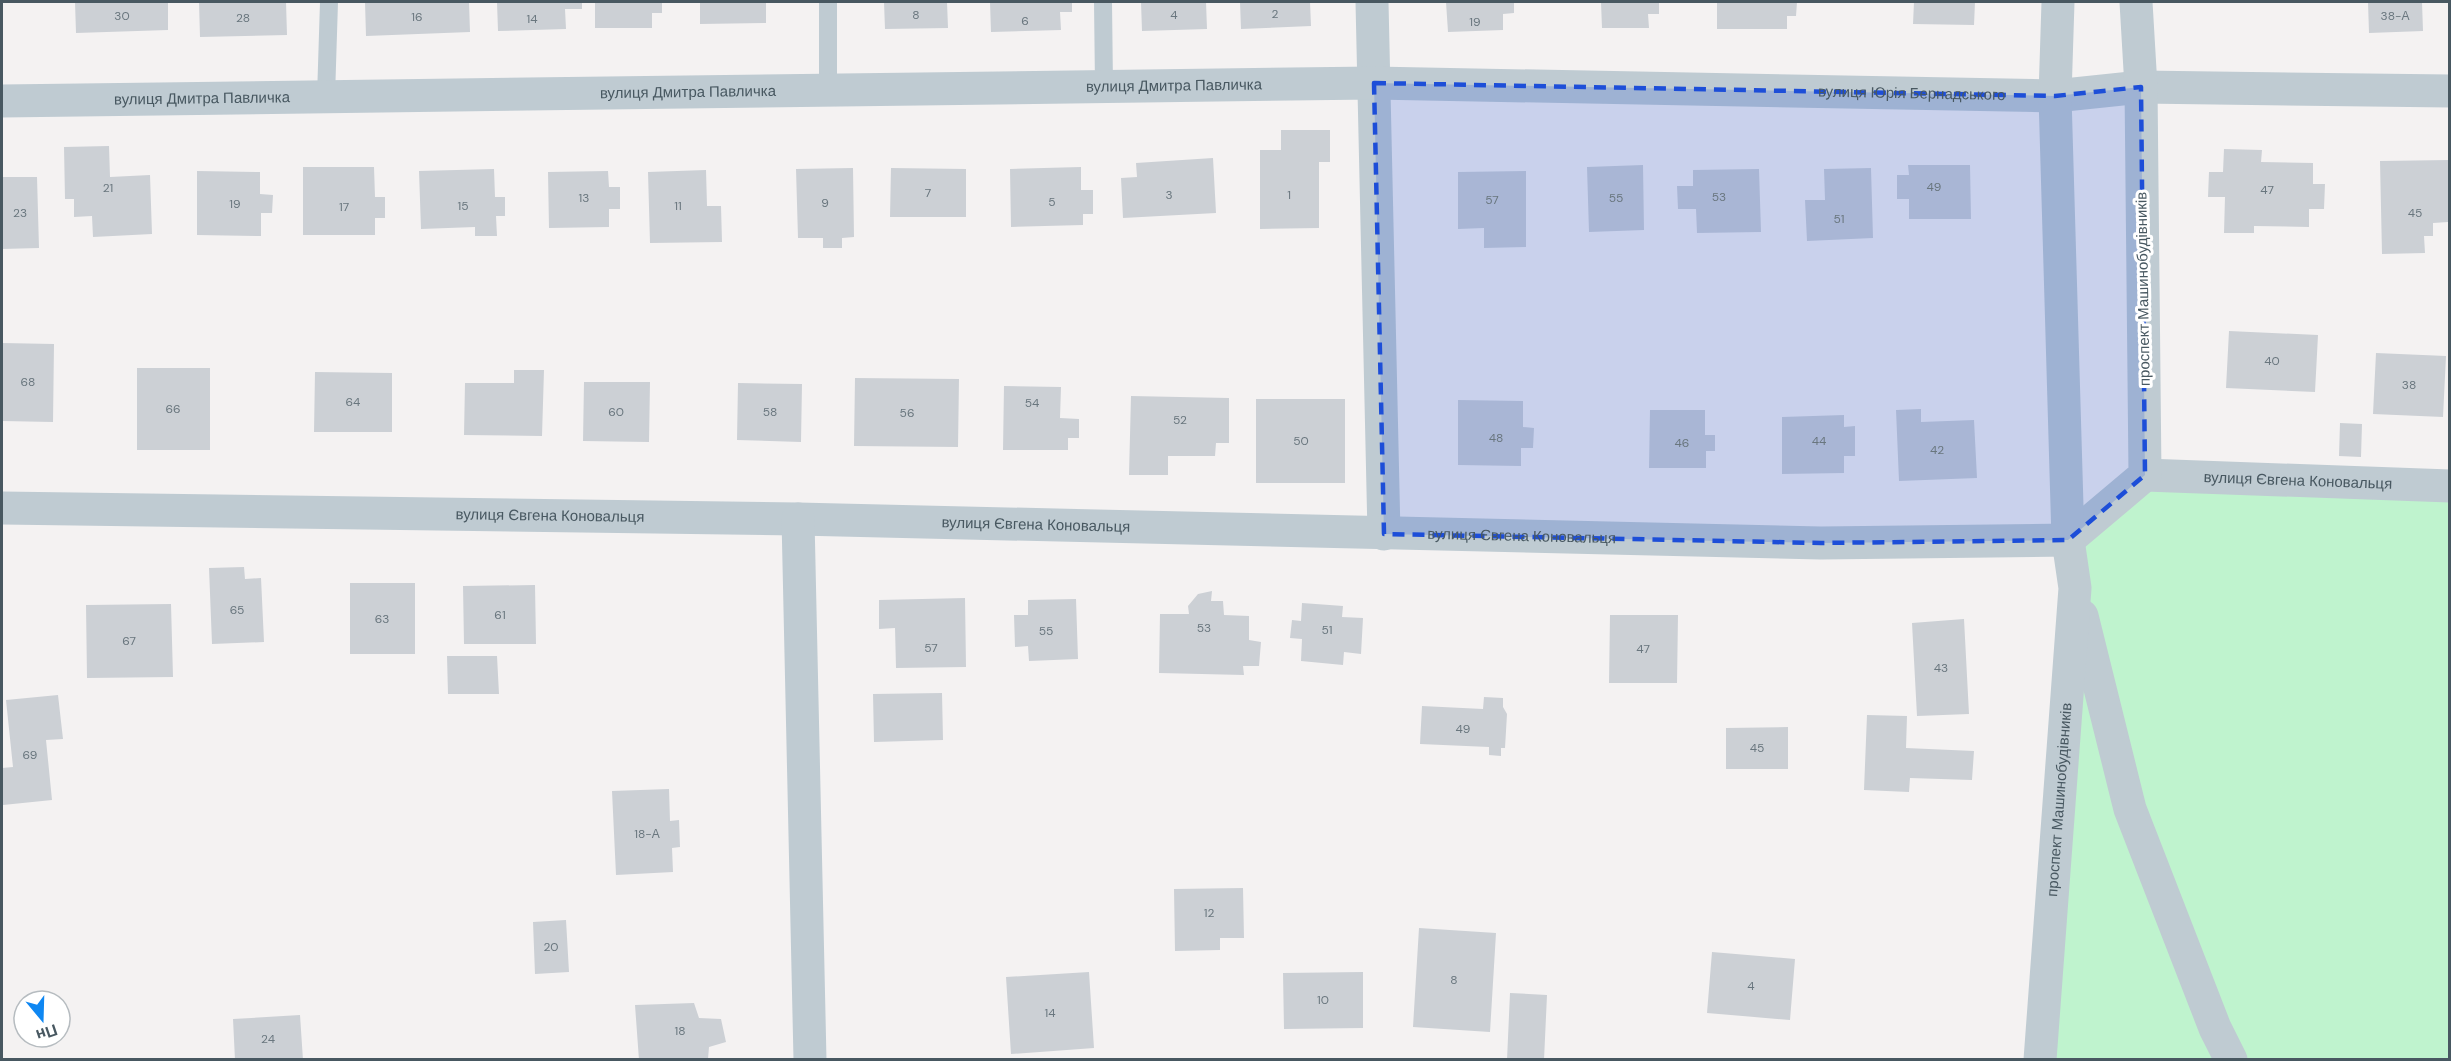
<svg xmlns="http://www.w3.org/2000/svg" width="2451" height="1061" viewBox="0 0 2451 1061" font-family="'DM Sans',sans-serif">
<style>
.green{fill:#bff3ce}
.building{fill:#ccd0d5}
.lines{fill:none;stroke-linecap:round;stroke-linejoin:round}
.service{stroke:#bfcbd2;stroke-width:18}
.minor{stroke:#bfcbd2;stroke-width:33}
.tertiary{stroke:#bfcbd2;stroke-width:33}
.marked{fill:#1d4ed8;fill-opacity:0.2;stroke:#1d4ed8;stroke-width:4.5;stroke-dasharray:12 8;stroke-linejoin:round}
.labels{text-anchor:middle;stroke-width:6;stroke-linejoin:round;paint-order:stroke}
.number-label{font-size:12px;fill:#69767e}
.street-label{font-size:15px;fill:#485861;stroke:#fff}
</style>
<rect width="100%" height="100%" fill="#f4f2f2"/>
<path class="green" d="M2140 491 2449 495V1059L2038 1060 2076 540Z"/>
<path class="building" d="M75 2H168V30L76 33Z
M199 2H286L287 35 200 37Z
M365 2H469L470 32 366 36Z
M497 2H582V9H565L566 29 498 31Z
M595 2H662V13H652V28H595Z
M700 2H766V23L700 24Z
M884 2H947L948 28 885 29Z
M990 2H1072V12H1060L1061 30 991 32Z
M1141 2H1206L1207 29 1142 31Z
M1240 2H1310L1311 26 1241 29Z
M1446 2H1514V13L1503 14V30L1448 32Z
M1601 2H1659V14H1648L1649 28H1602Z
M1717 2H1797L1796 16H1787V29H1717Z
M1914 2H1975L1974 25 1913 24Z
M2368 2H2422L2423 31 2369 33Z
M1281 130H1330V162H1319V228L1260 229V150H1281Z
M109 146 110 177 150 175 152 234 93 237 92 216 74 217V199H65L64 147Z
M2224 149 2262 150 2261 162 2313 163V184H2325L2324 209H2309V227L2254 226V233H2224L2225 197H2208L2209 172H2223Z
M1213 158 1216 213 1123 218 1121 178 1137 177 1136 163Z
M2450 160 2448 222 2433 223V236H2424L2425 253 2382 254 2380 161Z
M1643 165 1644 230 1589 232 1587 167Z
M1908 165H1970L1971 219H1909V199H1897V175H1909Z
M303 167H374L375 197H385V218H375V235H303Z
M1081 167V190H1093V214H1083V225L1011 227 1010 169Z
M853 168 854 237 842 238V248H823V238H798L796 169Z
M891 168 966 169V217H890Z
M1871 168 1873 238 1807 241 1805 200H1825L1824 169Z
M494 169 495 197H505V216H496L497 236H475V227L421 229 419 171Z
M1759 169 1761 232 1697 233 1696 209H1678L1677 186H1693V170Z
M706 170 707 206H721L722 242 650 243 648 172Z
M197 171 260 172V194L273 195 272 213H261V236L197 235Z
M608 171 609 187H620V209H609V227L549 228 548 172Z
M1526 171V247L1484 248V228L1458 229V172Z
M2 177H37L39 248 2 249Z
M2229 331 2318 335 2315 392 2226 388Z
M2 343 54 344 53 422 2 421Z
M2376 353 2446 356 2443 417 2373 414Z
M137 368H210V450H137Z
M514 370H544L542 436 464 435 465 383H514Z
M315 372 392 373V432H314Z
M855 378 959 379 958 447 854 446Z
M584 382H650L649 442 583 441Z
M738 383 802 384 801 442 737 440Z
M1004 386 1061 387 1060 418 1079 419V438H1068V450H1003Z
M1131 396 1229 398V443H1216L1215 456H1168V475H1129Z
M1256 399H1345V483H1256Z
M1458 400 1523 401V427L1534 428 1533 448H1521V466L1458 465Z
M1921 409V422L1974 420 1977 478 1899 481 1896 410Z
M1650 410H1705V435H1715V451H1706V468H1649Z
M1844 415V427L1855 426V456H1844V473L1782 474V417Z
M2340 423 2362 424 2361 457 2339 456Z
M244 567 245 579 261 578 264 642 212 644 209 568Z
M350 583H415V654H350Z
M535 585 536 644H464L463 586Z
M1212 591 1211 601H1223L1224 615 1249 616V640L1261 642 1259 666H1243L1244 675 1159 673 1160 614H1189L1188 606 1198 594Z
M965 598 966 667 896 668 895 628 879 629V600Z
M1076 599 1078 659 1029 661 1028 646 1015 647 1014 615H1028V600Z
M1302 603 1343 606 1342 617 1363 618 1361 654 1344 652 1343 665 1301 661 1302 639 1290 638 1292 620 1301 621Z
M171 604 173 677 87 678 86 605Z
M1610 615H1678L1677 683H1609Z
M1964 619 1969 714 1917 716 1912 623Z
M447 656H497L499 694H448Z
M942 693 943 740 874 742 873 694Z
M58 695 63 739 46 740 52 800 3 805 2 768 13 767 6 700Z
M1484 697 1503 698V707L1507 714 1505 748H1501V756L1489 755V747L1420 744 1422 706 1483 709Z
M1867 715 1907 716 1906 748 1974 751 1972 780 1910 778 1909 792 1864 790Z
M1788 727V769H1726V728Z
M669 789 670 821 679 820 680 847 672 848 673 872 616 875 612 791Z
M1243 888 1244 938H1220V950L1175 951 1174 889Z
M566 920 569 972 535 974 533 922Z
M1419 928 1496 933 1490 1032 1413 1027Z
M1712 952 1795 959 1790 1020 1707 1013Z
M1089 972 1094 1048 1011 1054 1006 977Z
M1363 972V1028L1284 1029 1283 973Z
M1510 993 1547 995 1544 1060H1507Z
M694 1003 699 1018 721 1019 726 1042 709 1047 708 1059 639 1060 635 1005Z
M300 1015 303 1060H235L233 1019Z"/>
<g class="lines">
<path class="service" d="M828 2V90
M1103 2 1104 86
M326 97 329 2"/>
<g class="minor">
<path d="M1372 2 1384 534"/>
<path id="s1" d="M2 101 1374 83 2055 96 2141 87 2450 91"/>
<path id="s2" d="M2145 475 2450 486"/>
<path id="s3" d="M2 508 798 519 1821 543 2068 540"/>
<path d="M798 519 810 1060"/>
</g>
<g class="tertiary">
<path d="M2068 540 2145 475 2141 87 2136 2"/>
<path d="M2082 616 2130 809 2215 1028 2231 1060"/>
<path id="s4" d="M2040 1060 2075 588 2068 540 2055 96 2058 2"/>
</g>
</g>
<path class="marked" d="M1374 83 2055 96 2141 87 2145 475 2068 540 1821 543 1384 534Z"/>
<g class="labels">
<g class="number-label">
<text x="1275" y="18">2</text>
<text x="916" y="19">8</text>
<text x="1174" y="19">4</text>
<text x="122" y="20">30</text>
<text x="2395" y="20">38-А</text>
<text x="417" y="21">16</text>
<text x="243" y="22">28</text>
<text x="532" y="23">14</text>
<text x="1025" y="25">6</text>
<text x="1475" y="26">19</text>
<text x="1934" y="191">49</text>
<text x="108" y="192">21</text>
<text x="2267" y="194">47</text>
<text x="928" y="197">7</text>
<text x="1169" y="199">3</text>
<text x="1289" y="199">1</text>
<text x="1719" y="201">53</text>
<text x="584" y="202">13</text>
<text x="1616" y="202">55</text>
<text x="1492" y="204">57</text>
<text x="1052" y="206">5</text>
<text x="825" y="207">9</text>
<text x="235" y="208">19</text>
<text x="463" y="210">15</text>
<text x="678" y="210">11</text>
<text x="344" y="211">17</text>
<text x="20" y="217">23</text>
<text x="2415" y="217">45</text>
<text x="1839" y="223">51</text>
<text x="2272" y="365">40</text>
<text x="28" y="386">68</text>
<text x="2409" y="389">38</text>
<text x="353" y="406">64</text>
<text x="1032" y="407">54</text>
<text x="173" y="413">66</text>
<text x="616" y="416">60</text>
<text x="770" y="416">58</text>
<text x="907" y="417">56</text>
<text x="1180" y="424">52</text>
<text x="1496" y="442">48</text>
<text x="1301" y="445">50</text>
<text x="1819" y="445">44</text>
<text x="1682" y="447">46</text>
<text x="1937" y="454">42</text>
<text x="237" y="614">65</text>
<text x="500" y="619">61</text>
<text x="382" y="623">63</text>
<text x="1204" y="632">53</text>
<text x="1327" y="634">51</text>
<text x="1046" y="635">55</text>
<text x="129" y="645">67</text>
<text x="931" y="652">57</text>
<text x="1643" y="653">47</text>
<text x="1941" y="672">43</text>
<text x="1463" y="733">49</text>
<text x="1757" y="752">45</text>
<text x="30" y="759">69</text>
<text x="647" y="838">18-А</text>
<text x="1209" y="917">12</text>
<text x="551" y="951">20</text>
<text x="1454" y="984">8</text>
<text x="1751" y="990">4</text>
<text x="1323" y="1004">10</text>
<text x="1050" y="1017">14</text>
<text x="680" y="1035">18</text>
<text x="268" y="1043">24</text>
</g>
<g class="street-label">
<text dy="5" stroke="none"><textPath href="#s1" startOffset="1172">вулиця Дмитра Павличка</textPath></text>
<text dy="5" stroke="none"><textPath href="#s1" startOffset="686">вулиця Дмитра Павличка</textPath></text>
<text dy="5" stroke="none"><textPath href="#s1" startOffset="1910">вулиця Юрія Бернадського</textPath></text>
<text dy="5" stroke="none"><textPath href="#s1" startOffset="200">вулиця Дмитра Павличка</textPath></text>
<text transform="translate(2143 289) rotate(-91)" y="5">проспект Машинобудівників</text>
<text dy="5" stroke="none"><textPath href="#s2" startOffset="153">вулиця Євгена Коновальця</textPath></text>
<text dy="5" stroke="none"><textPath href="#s3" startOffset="548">вулиця Євгена Коновальця</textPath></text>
<text dy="5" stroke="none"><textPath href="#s3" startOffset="1034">вулиця Євгена Коновальця</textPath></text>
<text dy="5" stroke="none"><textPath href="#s3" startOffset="1520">вулиця Євгена Коновальця</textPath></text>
<text dy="5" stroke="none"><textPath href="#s4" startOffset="261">проспект Машинобудівників</textPath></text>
</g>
</g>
<rect width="2451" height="1061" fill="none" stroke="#485861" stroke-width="6"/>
<g transform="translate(42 1019) rotate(161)"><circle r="28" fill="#ffffff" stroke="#b6bcc0" stroke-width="1.5"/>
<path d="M0-4.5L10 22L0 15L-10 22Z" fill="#0f87f2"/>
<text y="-9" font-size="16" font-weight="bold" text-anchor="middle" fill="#485861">Пн</text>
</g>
</svg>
